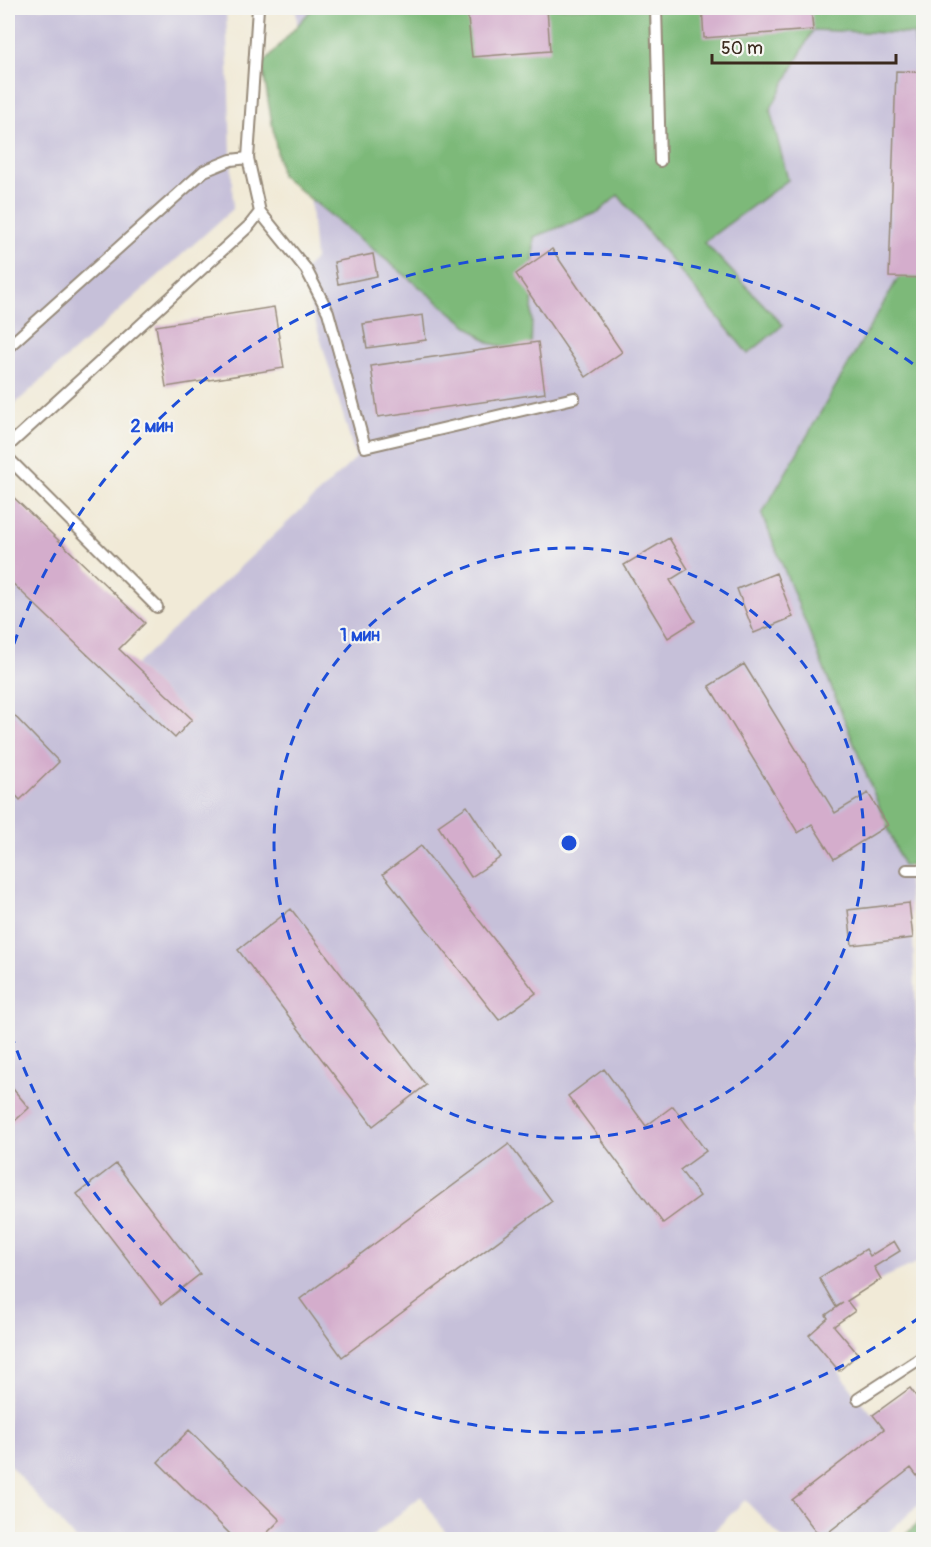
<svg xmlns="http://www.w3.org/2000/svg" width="931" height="1547" viewBox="0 0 931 1547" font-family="Pangolin,sans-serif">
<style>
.industrial{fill:#c6c0d9}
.forest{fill:#7db979;stroke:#5c724c;stroke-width:1.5}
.building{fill:#d4adcc}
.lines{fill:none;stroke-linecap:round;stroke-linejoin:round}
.lane-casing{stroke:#968a7a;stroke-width:14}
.lane{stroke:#fff;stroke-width:10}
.ring{fill:none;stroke:#1d4ed8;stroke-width:3;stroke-dasharray:10 8}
.centre{fill:#1d4ed8;stroke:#f6f6f2;stroke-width:3}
.ring-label{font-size:18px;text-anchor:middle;font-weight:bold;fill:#1d4ed8;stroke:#f6f6f2;stroke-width:4.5;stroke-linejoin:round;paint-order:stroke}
</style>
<rect width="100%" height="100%" fill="#f6f6f2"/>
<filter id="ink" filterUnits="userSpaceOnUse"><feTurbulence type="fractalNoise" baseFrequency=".0167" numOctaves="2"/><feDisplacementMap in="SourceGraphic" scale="12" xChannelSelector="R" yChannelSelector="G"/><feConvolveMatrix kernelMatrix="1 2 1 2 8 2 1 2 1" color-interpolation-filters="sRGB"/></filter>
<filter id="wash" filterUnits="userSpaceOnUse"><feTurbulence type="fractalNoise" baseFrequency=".008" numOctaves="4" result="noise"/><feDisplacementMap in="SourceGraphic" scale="24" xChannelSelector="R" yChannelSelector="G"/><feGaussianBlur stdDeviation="1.35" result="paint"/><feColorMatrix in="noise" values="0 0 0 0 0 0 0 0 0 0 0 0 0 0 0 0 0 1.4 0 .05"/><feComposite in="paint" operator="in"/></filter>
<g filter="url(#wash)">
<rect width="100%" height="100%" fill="#f1ead7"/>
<path class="industrial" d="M8 8H226L233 209 8 410Z
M296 8H923L924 836 907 870 913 938 923 1190V1260L881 1279 847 1300 855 1311 834 1326 858 1354 839 1371 858 1399 873 1414 910 1388 923 1407V1501L880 1540 783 1539 745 1500 706 1539H450L421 1496 369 1539H75L8 1463V579L175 738 192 719 136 665 356 458 305 287 297 278 315 259Z"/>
<path class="forest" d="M313 8H923V107L914 34 813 30 770 110 788 180 704 242 783 325 748 354 618 195 599 212 534 237 531 353 489 343 281 175 262 65Z
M923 235V863L903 866 762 514Z
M923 1518V1539H901Z"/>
<g id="blocks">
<path class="building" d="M486 8H547L550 51 472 57 467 9Z
M702 8H811L813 30 704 38Z
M896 71 924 72V278L889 277Z
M552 249 622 352 586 377 516 274Z
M373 254 377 276 338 284 334 262Z
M274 307 284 368 166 387 156 326Z
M423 315 426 340 367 348 363 324Z
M538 342 545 393 378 417 371 366Z
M8 492 145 623 119 649 192 719 175 738 8 579Z
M669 538 688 569 670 580 695 621 668 638 624 565Z
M776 573 793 617 754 633 737 589Z
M744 664 835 813 868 793 888 825 834 859 812 824 798 833 709 686Z
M8 709 59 762 20 800 8 787Z
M467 806 501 857 471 877 438 826Z
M421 846 536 993 499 1020 383 874Z
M909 903 913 938 852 945 848 910Z
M291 909 426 1085 373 1126 238 950Z
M604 1069 646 1126 673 1106 706 1151 680 1170 700 1196 663 1223 568 1096Z
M8 1083 29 1108 8 1127Z
M509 1144 552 1201 342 1357 300 1299Z
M116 1164 200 1274 162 1304 77 1194Z
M894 1241 900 1251 874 1267 881 1279 847 1301 855 1311 834 1326 858 1354 839 1371 809 1335 828 1318 826 1315 843 1303 836 1307 819 1278 866 1249 870 1256Z
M910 1388 924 1407V1485L911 1468 821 1538 792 1500 884 1429 873 1415Z
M189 1430 280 1520 260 1540H236L158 1462Z"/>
</g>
</g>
<g filter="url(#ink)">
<use href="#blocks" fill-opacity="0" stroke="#968a7a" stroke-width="1.5"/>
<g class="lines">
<defs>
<path id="lane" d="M656 8 660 161
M260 212 306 269 328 312 365 447 574 398
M8 347 204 171 231 160 248 158 258 8
M8 446 249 226 260 212 248 158
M8 458 157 607
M907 870H924
M858 1399 924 1356"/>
</defs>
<use href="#lane" class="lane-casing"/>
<use href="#lane" class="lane"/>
</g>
</g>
<g class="ring">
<circle cx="569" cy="843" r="295"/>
<path d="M920 1317A590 590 0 0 1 8 1025M8 661A590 590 0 0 1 920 369"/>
</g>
<circle cx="569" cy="843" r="9" class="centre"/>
<g class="ring-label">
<text x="152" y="432">2 мин</text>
<text x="360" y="641">1 мин</text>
</g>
<rect width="931" height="1547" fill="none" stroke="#f6f6f2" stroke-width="30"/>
<path d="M712 54v9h184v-9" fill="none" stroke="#3b2a1e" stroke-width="3"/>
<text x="721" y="54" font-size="18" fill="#3b2a1e" stroke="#f6f6f2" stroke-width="4.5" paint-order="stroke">50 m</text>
</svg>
